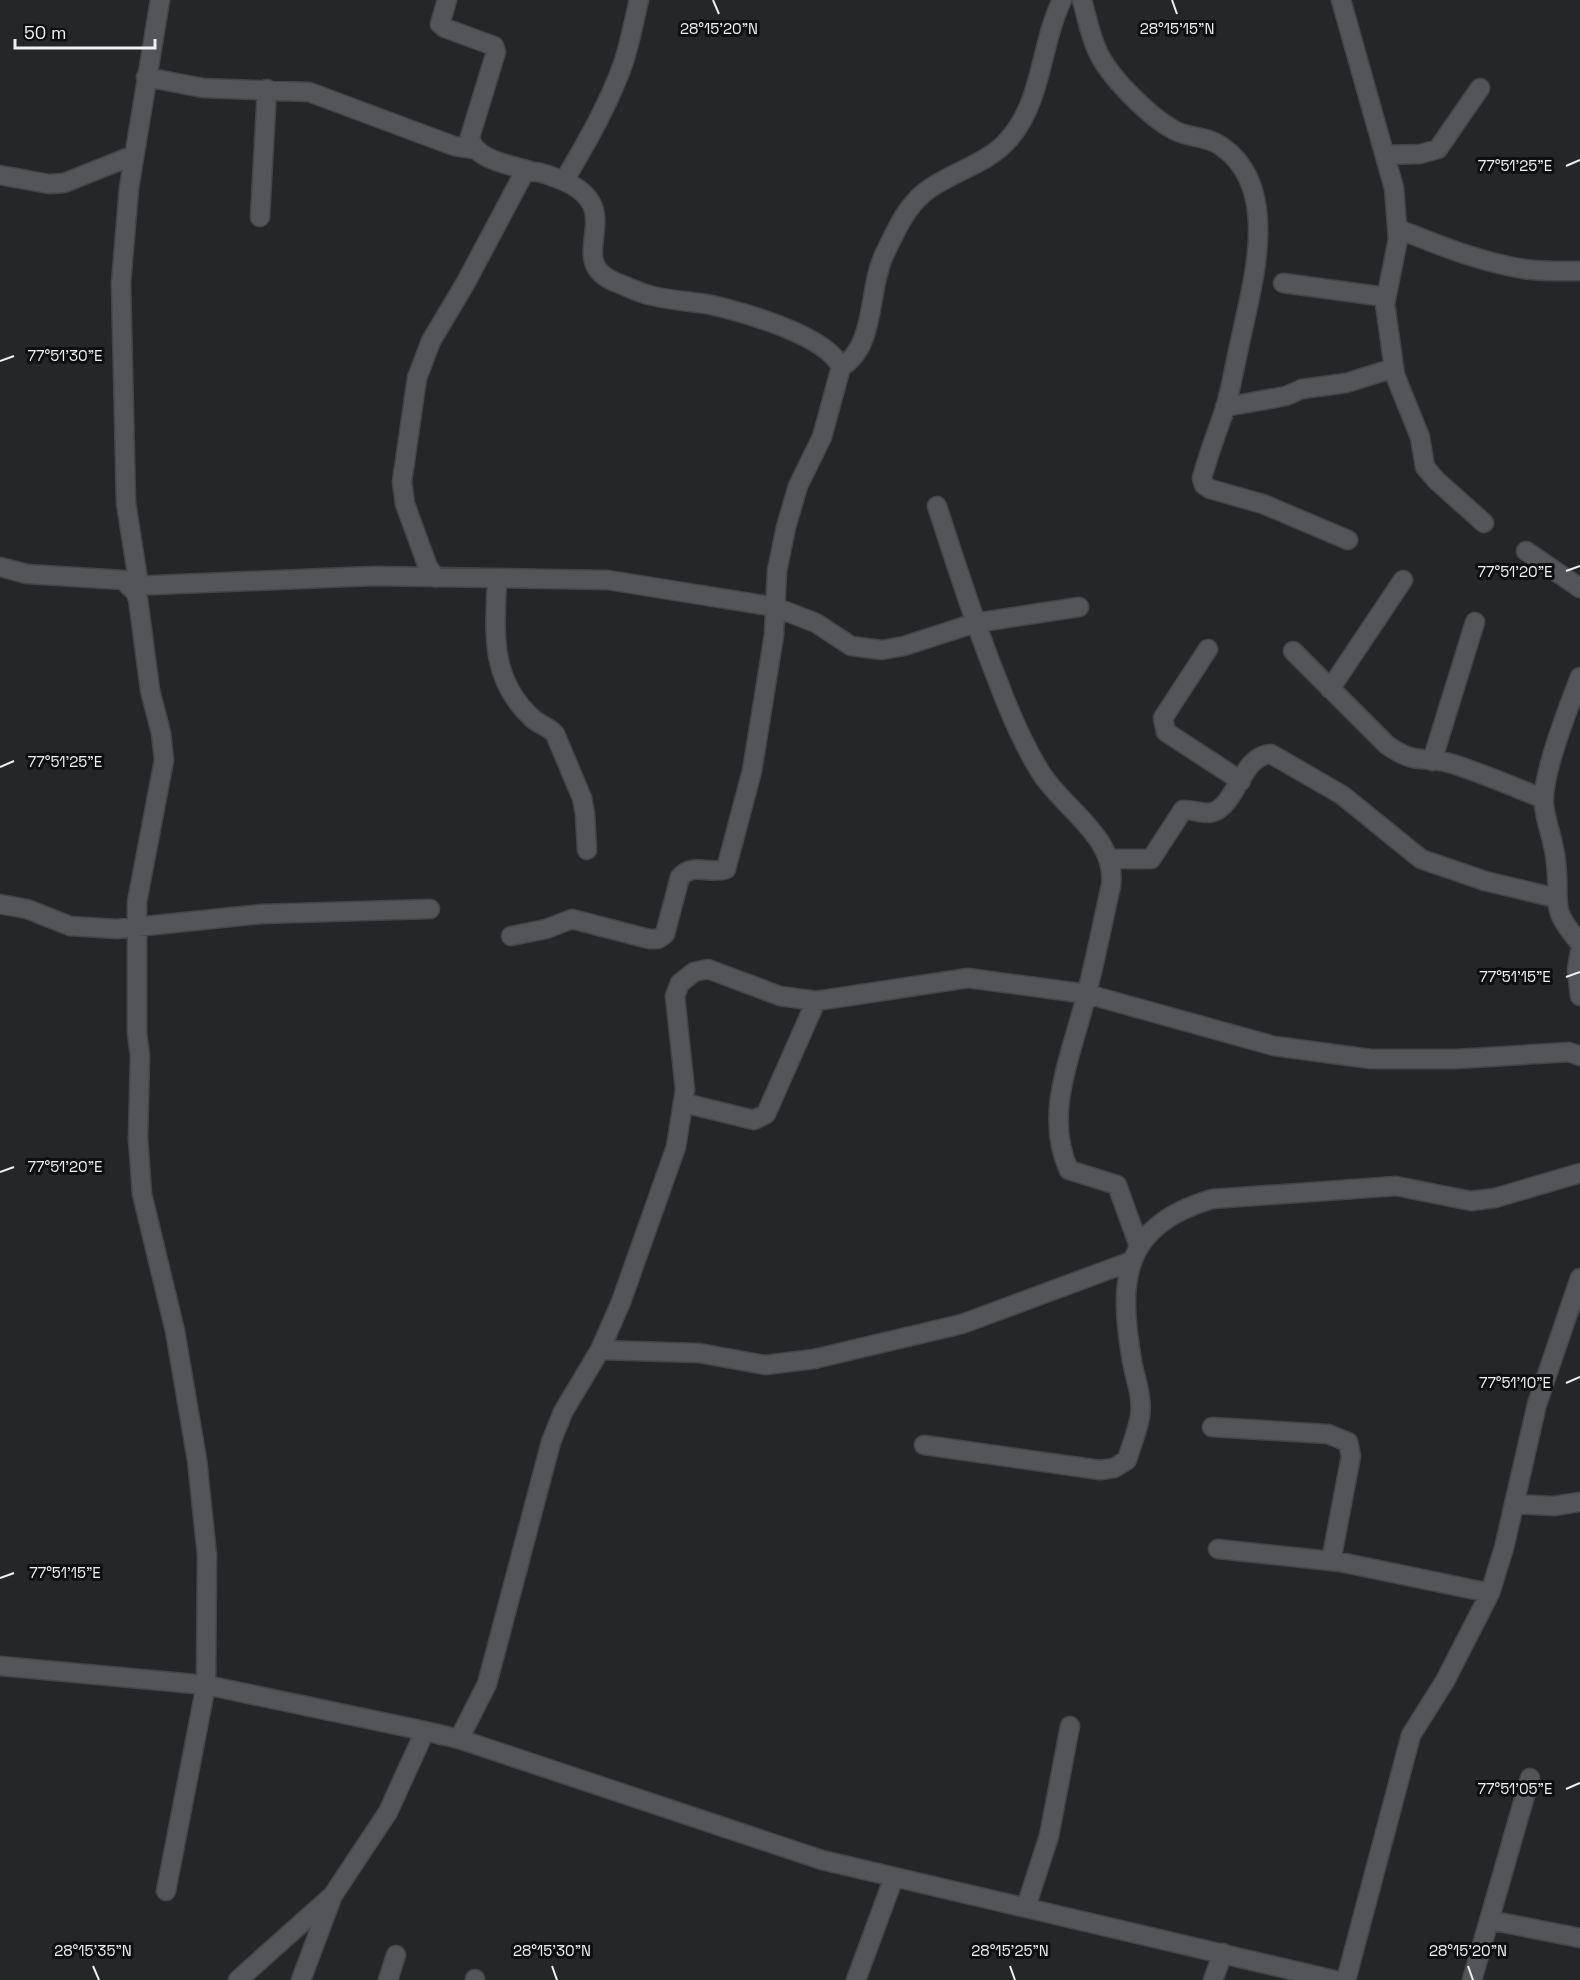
<svg xmlns="http://www.w3.org/2000/svg" width="1580" height="1980" viewBox="0 0 1580 1980" font-family="'Space Grotesk',sans-serif">
<style>
.lines{fill:none;stroke-linecap:round;stroke-linejoin:round}
.minor-casing{stroke:#434547;stroke-width:21}
.tertiary-casing{stroke:#434547;stroke-width:21}
.minor{stroke:#535558;stroke-width:18}
.tertiary{stroke:#535558;stroke-width:18}
.ticks{fill:none;stroke:#eef0f2;stroke-width:2}
.ticks-label{font-size:15px;text-anchor:middle;fill:#eef0f2;stroke:#0e0f10;stroke-width:6;stroke-linejoin:round;paint-order:stroke}
</style>
<rect width="100%" height="100%" fill="#242628"/>
<g class="lines">
<defs>
<path id="minor" d="M447 0 440 24 445 28 494 46 496 52 470 137C473 160 512 165 530 171
M1082 0C1087 17 1090 36 1098 52 1109 77 1150 117 1174 130 1188 138 1207 136 1221 146 1280 186 1254 277 1242 333 1236 358 1232 385 1225 409 1217 432 1208 455 1202 478L1204 485 1210 489 1263 504 1348 540
M1341 0 1394 188 1398 239 1385 304 1395 375 1420 437 1425 467 1436 480 1484 523
M146 77 203 88 309 92 454 146 474 149
M1385 155 1420 154 1438 149 1480 88
M0 175 49 184 64 183 134 155
M564 181C586 143 608 106 623 64 630 43 634 21 639 0
M260 217 267 89
M1398 229C1439 245 1479 262 1524 269 1542 272 1561 271 1580 271
M1283 283 1386 297
M841 367C877 346 867 289 885 253 896 231 905 208 925 192 950 172 987 165 1009 139 1043 100 1040 45 1062 0
M1225 407 1286 396 1302 389 1346 383 1394 368
M937 506C956 564 974 622 997 679 1009 711 1022 743 1041 773 1064 809 1117 838 1111 885 1103 921 1096 957 1087 992 1074 1050 1042 1112 1069 1170L1117 1185 1139 1246
M1526 551 1580 588
M0 567 27 574 123 580 135 592 138 599 150 690 161 733 164 760 137 902V1033L140 1056 138 1138 142 1194 175 1331 197 1460 207 1555 206 1685 166 1891
M436 578 428 567 405 504 402 482 417 378 431 341 465 284 524 173C537 169 547 175 559 179 634 208 560 259 615 282 626 286 637 292 649 295 670 301 691 301 712 305 745 313 826 335 841 367L822 437 798 486 786 527 777 571 774 635 752 771 726 869C710 875 693 862 680 877L665 934 658 939H649L572 919 546 929 511 936
M497 579C495 632 489 678 532 718 540 725 548 726 555 734L582 798 585 814 587 850
M131 586 373 576 608 580 775 607 816 623 851 646 882 650 904 646 975 623 1079 607
M139 586 126 503 121 283 129 188 160 0
M1208 649 1163 718 1166 732 1241 781
M1293 651 1387 745C1416 766 1424 755 1453 764 1484 774 1514 787 1544 799
M1580 677C1569 706 1541 776 1544 805 1546 824 1555 844 1556 863 1561 906 1548 906 1580 943
M1330 689 1403 580
M1432 761 1475 622
M1109 859H1151L1183 810C1193 809 1207 816 1216 811 1238 799 1243 755 1271 754L1342 795 1421 859 1485 881 1556 898
M0 904 27 909 70 926 117 929 261 914 430 909
M1580 952 1577 969 1580 996
M684 1103 754 1120 766 1114 816 1001
M600 1350 699 1353 765 1365 814 1359 962 1324 1132 1261
M1212 1427 1328 1434 1348 1442 1351 1456 1331 1561
M924 1445 1100 1470 1114 1468 1127 1460C1131 1446 1138 1430 1140 1416 1143 1398 1135 1378 1132 1361 1118 1279 1122 1226 1212 1199L1396 1186 1471 1201 1495 1198 1580 1173
M1514 1504 1554 1506 1580 1502
M1218 1549 1340 1562 1490 1593
M459 1739 487 1684 551 1442 563 1412 600 1350 621 1302 676 1147 685 1090 675 996 680 983 694 972 708 969 780 996 816 1001 968 978 1087 994 1274 1046 1371 1059H1456L1569 1052 1580 1056
M1026 1907 1049 1836 1070 1726
M1489 1920 1580 1938
M238 1980 333 1895 388 1812 425 1731
M301 1980 331 1900
M388 1980 396 1955
M475 1980V1979
M856 1980 894 1877
M1213 1980 1223 1953
M1346 1980 1411 1735 1445 1681 1490 1593 1504 1548 1537 1404 1580 1278
M1472 1980 1530 1778"/>
<path id="tertiary" d="M0 1666 206 1685 425 1731 459 1739 822 1860 1334 1980"/>
</defs>
<use href="#minor" class="minor-casing"/>
<use href="#tertiary" class="tertiary-casing"/>
<use href="#minor" class="minor"/>
<use href="#tertiary" class="tertiary"/>
</g>
<path class="ticks" d="M713 0 719 14M1172 0 1177 14M1566 166 1580 160M0 361 14 356M1566 571 1580 566M0 767 14 761M1566 977 1580 972M0 1172 14 1167M1566 1383 1580 1377M0 1578 14 1573M1566 1789 1580 1783M93 1966 99 1980M552 1966 557 1980M1010 1966 1015 1980M1468 1966 1473 1980"/>
<g class="ticks-label">
<text x="719" y="34">28°15'20"N</text>
<text x="1177" y="34">28°15'15"N</text>
<text x="1515" y="171">77°51'25"E</text>
<text x="65" y="361">77°51'30"E</text>
<text x="1515" y="577">77°51'20"E</text>
<text x="65" y="767">77°51'25"E</text>
<text x="1515" y="982">77°51'15"E</text>
<text x="65" y="1172">77°51'20"E</text>
<text x="1515" y="1388">77°51'10"E</text>
<text x="65" y="1578">77°51'15"E</text>
<text x="1515" y="1794">77°51'05"E</text>
<text x="93" y="1956">28°15'35"N</text>
<text x="552" y="1956">28°15'30"N</text>
<text x="1010" y="1956">28°15'25"N</text>
<text x="1468" y="1956">28°15'20"N</text>
</g>
<path d="M15 39v9h140v-9" fill="none" stroke="#eef0f2" stroke-width="3"/>
<text x="24" y="39" font-size="18" fill="#eef0f2" stroke="#0e0f10" stroke-width="4.5" paint-order="stroke">50 m</text>
</svg>
